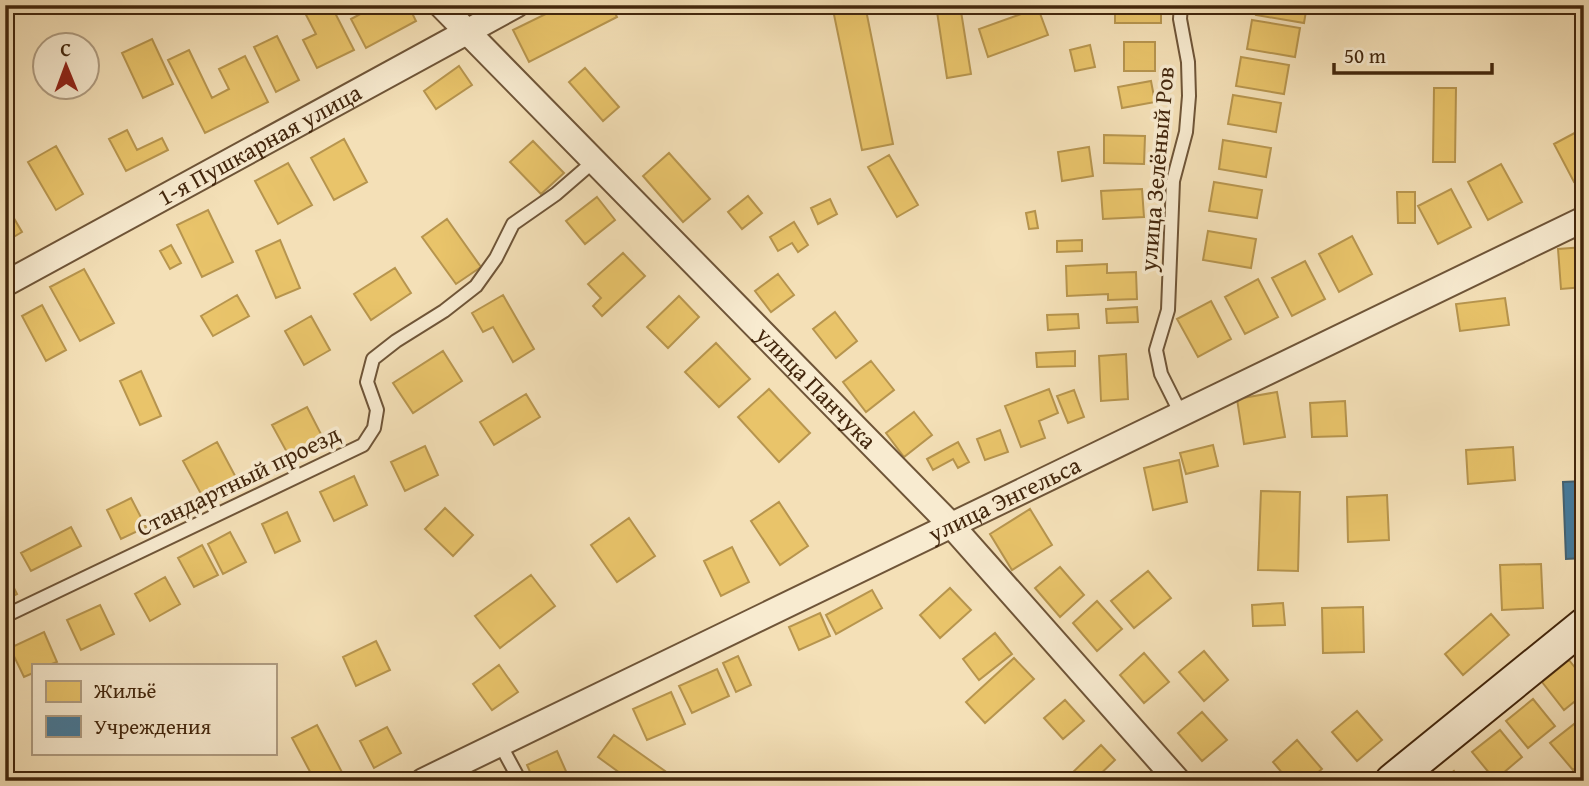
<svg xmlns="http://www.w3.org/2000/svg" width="1589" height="786" viewBox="0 0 1589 786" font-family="'Gentium Book Plus',serif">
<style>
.homes{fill:#e9c46a;stroke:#b7954e;stroke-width:2}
.public{fill:#457b9d;stroke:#446272;stroke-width:2}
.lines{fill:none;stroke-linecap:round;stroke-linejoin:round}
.service-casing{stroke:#6f5538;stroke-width:16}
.minor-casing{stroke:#6f5538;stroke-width:28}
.secondary-casing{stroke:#43270d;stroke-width:37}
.service{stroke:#f8ebd0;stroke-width:12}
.minor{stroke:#f8ebd0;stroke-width:24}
.secondary{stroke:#f8ebd0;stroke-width:33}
.labels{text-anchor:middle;stroke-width:7;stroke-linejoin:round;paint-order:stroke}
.street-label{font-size:24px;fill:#43270d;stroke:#f8ebd0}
</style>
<rect width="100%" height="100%" fill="#f4e0b7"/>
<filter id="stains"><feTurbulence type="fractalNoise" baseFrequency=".00286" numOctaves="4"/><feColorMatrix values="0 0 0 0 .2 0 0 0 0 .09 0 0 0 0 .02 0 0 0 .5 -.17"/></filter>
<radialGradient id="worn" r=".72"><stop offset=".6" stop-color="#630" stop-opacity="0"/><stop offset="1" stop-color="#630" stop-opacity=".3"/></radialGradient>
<path class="homes" d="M316 5H331L354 50 317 68 303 40 316 34 304 11Z
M377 5H408L416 21 366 48 351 19Z
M564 5H611L617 17 529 62 513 30Z
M622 5H640L626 12Z
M832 5H865L893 144 862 150Z
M936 5H960L971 74 947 78Z
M1115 5H1161V23H1115Z
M1258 5H1307L1304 23 1256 15Z
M1038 8 1048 35 988 57 979 29Z
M1252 20 1300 28 1295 57 1247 49Z
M277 36 299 80 276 92 254 47Z
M152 39 173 84 143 98 122 53Z
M1124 42H1155V71H1124Z
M1090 45 1095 67 1075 71 1070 50Z
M189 50 212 98 229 89 219 69 245 56 268 102 205 133 168 60Z
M1241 57 1289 65 1284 94 1236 86Z
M459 66 472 85 436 109 424 91Z
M585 68 619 107 603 121 569 82Z
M1151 81 1155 102 1122 108 1118 87Z
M1434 88H1456L1455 162H1433Z
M1233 95 1281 103 1276 132 1228 124Z
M1584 128V177L1574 182 1554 144Z
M127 130 137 150 162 138 168 150 126 171 109 139Z
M1104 135 1145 136 1144 164 1104 163Z
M344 139 367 182 334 200 311 158Z
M1223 140 1271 148 1266 177 1219 169Z
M533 141 564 173 541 194 510 162Z
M56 146 83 194 56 210 28 162Z
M1089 147 1093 176 1062 181 1058 152Z
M669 153 710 199 683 222 643 176Z
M889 155 918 205 897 217 868 167Z
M288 163 312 205 278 224 255 181Z
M1501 164 1522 202 1488 220 1468 182Z
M1214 182 1262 190 1257 218 1209 211Z
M1142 189 1144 217 1103 219 1101 191Z
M1451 189 1471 227 1438 244 1418 206Z
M1397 192H1415V223H1398Z
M748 196 762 213 742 229 728 212Z
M597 197 615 220 585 244 566 221Z
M830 199 837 214 818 224 811 208Z
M5 203 22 232 5 242Z
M208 210 233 262 202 277 177 225Z
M1035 211 1038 228 1029 229 1026 213Z
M447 219 481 267 456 284 422 237Z
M794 222 808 245 798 252 792 243 778 251 770 237Z
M1208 231 1256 239 1251 268 1203 260Z
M1352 236 1372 274 1339 292 1319 254Z
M280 240 300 288 276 298 256 251Z
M1082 240V251L1057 252V241Z
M171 245 181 263 170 269 160 251Z
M1584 247V287L1561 289 1558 249Z
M623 253 645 276 602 316 593 306 601 298 588 284Z
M1305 261 1325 299 1292 316 1272 278Z
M1107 264V273L1136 272 1137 299 1108 300V294L1067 296 1066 266Z
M395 268 411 293 371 320 354 294Z
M84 269 114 323 80 341 50 287Z
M778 274 794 295 771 312 755 291Z
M1258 279 1278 317 1245 334 1225 297Z
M237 295 249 316 213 336 201 316Z
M503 295 534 349 513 362 493 327 483 332 472 313Z
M679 296 699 317 668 348 647 327Z
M1505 298 1509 325 1460 331 1456 304Z
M1211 301 1231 339 1198 357 1177 319Z
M42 305 66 350 46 361 22 316Z
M1137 307 1138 322 1107 323 1106 309Z
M835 312 857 341 836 358 813 329Z
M1078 314 1079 328 1048 330 1047 315Z
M311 316 330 350 304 365 285 331Z
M716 343 750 379 719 407 685 372Z
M443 351 462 381 413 413 393 383Z
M1075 351V366L1037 367 1036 353Z
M1126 354 1128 399 1101 401 1099 356Z
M871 361 894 390 866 412 843 382Z
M141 371 161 416 140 425 120 381Z
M769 389 810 433 779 462 738 417Z
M1049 389 1058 413 1039 421 1045 438 1021 447 1005 406Z
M1074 390 1084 417 1068 423 1057 396Z
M1277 392 1285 437 1244 444 1237 399Z
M526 394 540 417 494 445 480 422Z
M1345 401 1347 436 1312 437 1310 403Z
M307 407 323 438 289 456 272 425Z
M914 412 932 435 904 457 886 433Z
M1000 430 1008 452 985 460 977 439Z
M217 442 240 485 206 503 183 461Z
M958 442 969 462 958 468 953 459 933 470 927 459Z
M1213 445 1218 466 1186 474 1180 453Z
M425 446 438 475 405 491 391 462Z
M1513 447 1515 480 1468 484 1466 450Z
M1179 460 1187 502 1153 510 1144 468Z
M354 476 367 505 334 521 320 492Z
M1261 491 1300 492 1298 571 1258 570Z
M1387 495 1389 540 1348 542 1347 497Z
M131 498 146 527 121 539 107 510Z
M779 502 808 546 780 565 751 521Z
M445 508 473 535 453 556 425 529Z
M1030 509 1052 545 1012 570 990 534Z
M287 512 300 541 275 553 262 524Z
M629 518 655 556 617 582 591 545Z
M71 527 81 546 31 571 21 553Z
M230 532 246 562 223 574 208 544Z
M202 545 218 575 194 587 178 558Z
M732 547 749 582 721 596 704 561Z
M1541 564 1543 608 1502 610 1500 565Z
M1060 567 1084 595 1060 617 1035 588Z
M5 570 17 594 5 600Z
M1148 571 1171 598 1134 628 1111 601Z
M531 575 555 606 500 648 475 616Z
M165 577 180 604 150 621 135 594Z
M950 588 971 610 940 638 920 615Z
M872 590 882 608 836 634 826 615Z
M1097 601 1122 629 1097 651 1073 623Z
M1283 603 1285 625 1253 626 1252 605Z
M100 605 114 634 81 650 67 620Z
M1363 607 1364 652 1323 653 1322 608Z
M820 613 830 636 799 650 789 627Z
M1491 614 1509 635 1463 675 1445 654Z
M44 632 57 662 49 665H33V673L24 677 10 648Z
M995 633 1012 654 979 680 963 659Z
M376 641 390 670 356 686 343 657Z
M1204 651 1228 680 1204 701 1179 672Z
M1144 653 1169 682 1144 703 1120 675Z
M738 656 751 685 736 692 723 663Z
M1014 658 1034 679 985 723 966 702Z
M1569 660 1584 679V694L1564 710 1542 682Z
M499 665 518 692 492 710 473 684Z
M717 669 729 696 692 713 679 686Z
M671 692 685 724 647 740 633 709Z
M1533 699 1555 726 1528 748 1506 721Z
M1065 700 1084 721 1063 739 1044 718Z
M1357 711 1382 740 1357 761 1332 732Z
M1202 712 1227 740 1202 761 1178 733Z
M1578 721 1584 728V761L1573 770 1550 743Z
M317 725 344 776 335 781H315L292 738Z
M387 727 401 753 374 768 360 741Z
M1500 730 1522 757 1495 780 1472 752Z
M614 735 665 771 658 781H631L598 757Z
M1297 740 1322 769 1308 781H1289L1273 762Z
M1101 745 1115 760 1093 781H1075L1070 775Z
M557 751 569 778 563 781H534L527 765Z
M1454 771 1462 781H1441Z"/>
<path class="public" d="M1584 481V558L1566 559 1563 482Z"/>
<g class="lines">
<defs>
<path id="service" d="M1181 5 1180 19 1188 62 1189 96 1186 132 1173 181 1168 310 1156 350 1161 374 1181 414
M5 616 363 445 374 428 377 410 367 382 373 359 396 341 444 311 476 286 496 258 513 224 556 194 593 162
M500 744 520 781"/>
<g id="minor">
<path id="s1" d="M441 5 952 526 1178 781"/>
<path id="s2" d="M5 284 516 5"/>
<path id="s3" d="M423 781 1584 219"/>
</g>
<path id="secondary" d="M1392 781 1584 625"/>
</defs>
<use href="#service" class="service-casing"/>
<use href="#minor" class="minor-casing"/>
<use href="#secondary" class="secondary-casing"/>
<use href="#service" class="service"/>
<use href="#minor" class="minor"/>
<use href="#secondary" class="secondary"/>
</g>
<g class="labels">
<g class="street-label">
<text dy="8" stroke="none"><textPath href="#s2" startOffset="290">1-я Пушкарная улица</textPath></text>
<text transform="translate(1157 169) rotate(-85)" y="8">улица Зелёный Ров</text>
<text dy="8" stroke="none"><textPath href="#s1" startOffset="536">улица Панчука</textPath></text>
<text transform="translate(238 481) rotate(-26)" y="8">Стандартный проезд</text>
<text dy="8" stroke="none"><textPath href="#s3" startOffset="646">улица Энгельса</textPath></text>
</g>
</g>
<rect width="1589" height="786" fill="none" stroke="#f4e0b7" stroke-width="28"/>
<rect x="7" y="7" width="1575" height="772" fill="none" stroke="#43270d" stroke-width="3.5"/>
<rect x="14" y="14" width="1561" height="758" fill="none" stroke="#43270d" stroke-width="2"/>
<rect x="32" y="664" width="245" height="91" fill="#f8ebd0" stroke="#b09d82" stroke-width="2"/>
<rect x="46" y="681" width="35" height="21" fill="#e9c46a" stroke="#b09d82" stroke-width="2"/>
<text x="94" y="698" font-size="21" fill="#43270d">Жильё</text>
<rect x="46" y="716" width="35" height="21" fill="#457b9d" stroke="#b09d82" stroke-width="2"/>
<text x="94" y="734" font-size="21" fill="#43270d">Учреждения</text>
<g transform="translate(66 66) rotate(359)"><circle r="33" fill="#f8ebd0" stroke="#b09d82" stroke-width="2"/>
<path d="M0-5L12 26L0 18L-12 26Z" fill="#8f2418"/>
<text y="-10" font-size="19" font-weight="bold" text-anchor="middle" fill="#43270d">С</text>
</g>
<path d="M1334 63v10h158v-10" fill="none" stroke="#43270d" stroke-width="3.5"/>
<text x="1344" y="63" font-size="21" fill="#43270d" stroke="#f8ebd0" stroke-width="5" paint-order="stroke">50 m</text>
<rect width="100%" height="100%" filter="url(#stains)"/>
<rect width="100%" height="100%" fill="url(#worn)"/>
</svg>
